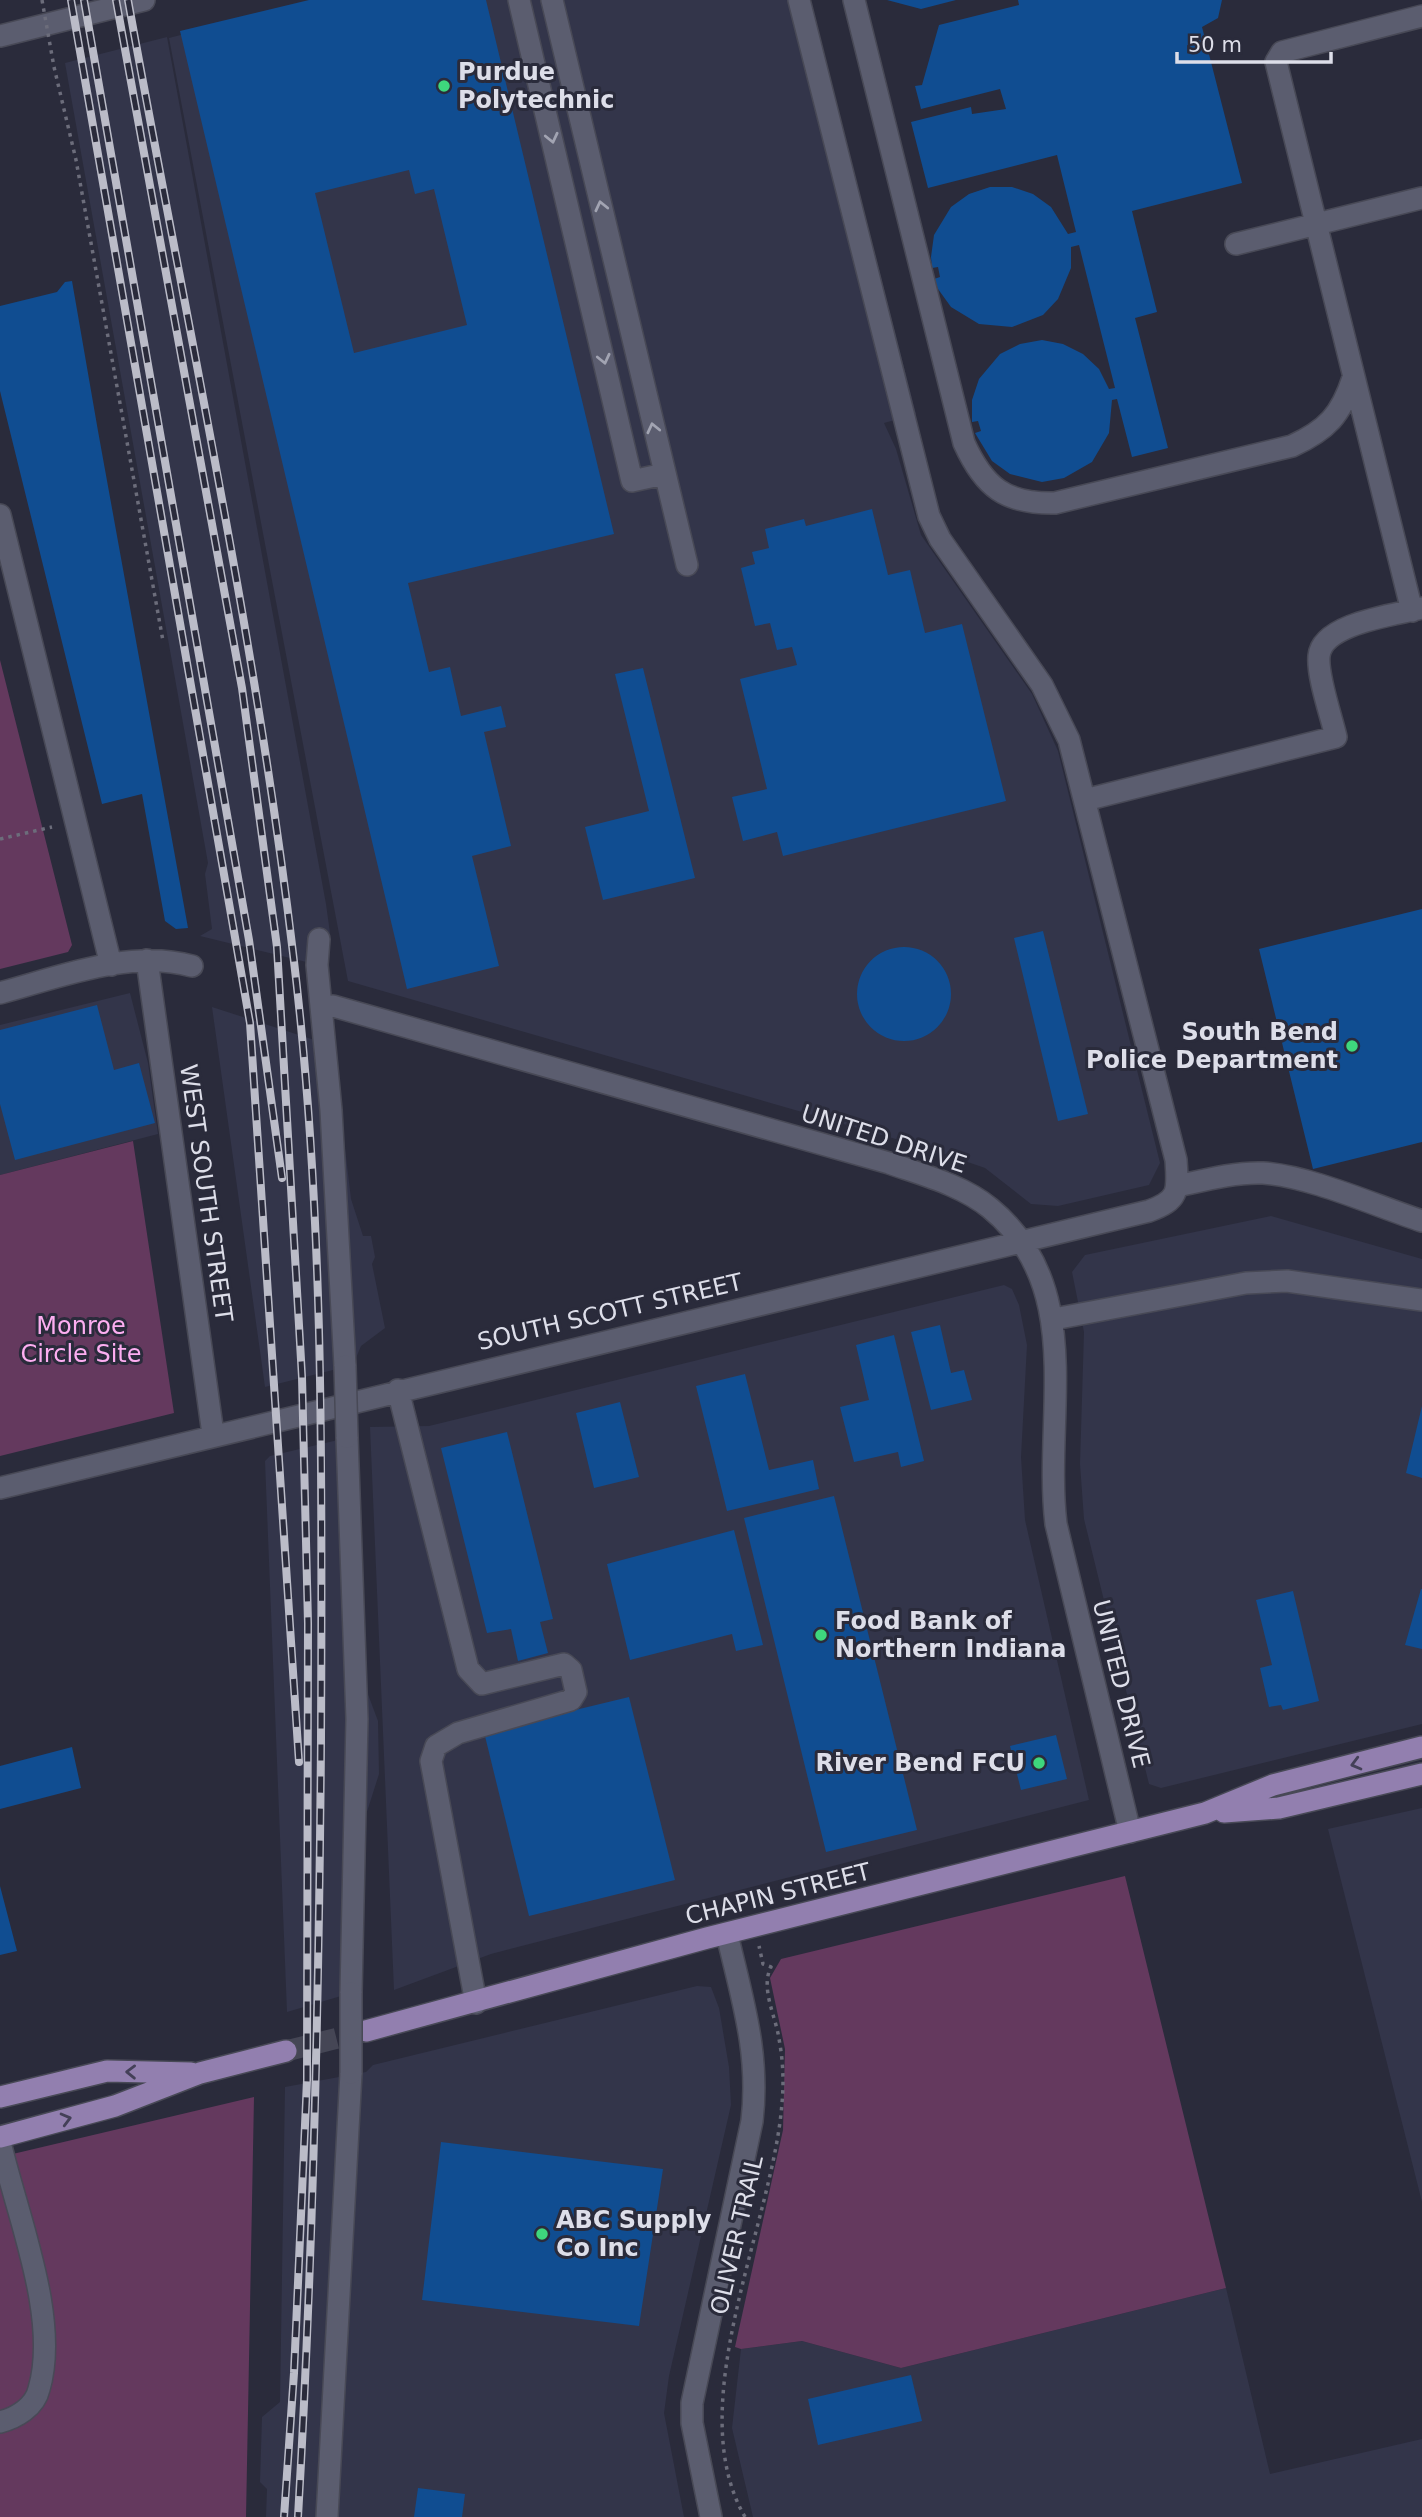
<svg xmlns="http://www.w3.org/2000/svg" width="1422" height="2517" viewBox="0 0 1422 2517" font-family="'DejaVu Sans',sans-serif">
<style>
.built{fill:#33354a}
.green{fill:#64395e}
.building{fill:#104d91;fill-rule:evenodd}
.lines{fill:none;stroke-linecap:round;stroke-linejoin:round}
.major-tunnel{stroke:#454655;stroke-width:21;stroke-dasharray:21 10;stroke-linecap:butt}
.minor-casing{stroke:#484956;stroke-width:24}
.major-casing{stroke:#484956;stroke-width:24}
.path{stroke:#6c6d7b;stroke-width:3.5;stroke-dasharray:3.5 5;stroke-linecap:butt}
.minor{stroke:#5b5d6f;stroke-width:21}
.major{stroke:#927faf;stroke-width:21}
.rail-casing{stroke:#bbbcc8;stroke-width:8}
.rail{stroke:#2a2b3b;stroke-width:5;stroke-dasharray:16;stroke-linecap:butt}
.minor-bridge-casing{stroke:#484956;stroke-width:24;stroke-linecap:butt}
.path-bridge{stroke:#6c6d7b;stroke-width:3.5;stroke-dasharray:3.5 5;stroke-linecap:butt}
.minor-bridge{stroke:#5b5d6f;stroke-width:21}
.oneway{stroke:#a2a4b2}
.oneway2{stroke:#444058}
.poi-dot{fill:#3ed77d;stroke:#2a2b3b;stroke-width:2.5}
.labels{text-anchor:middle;stroke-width:6;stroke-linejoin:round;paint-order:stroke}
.poi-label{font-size:24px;font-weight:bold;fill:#dddee9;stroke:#2a2b3b;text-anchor:start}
.street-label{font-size:24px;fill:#dddee9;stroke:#2a2b3b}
.park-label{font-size:24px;fill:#fdaef1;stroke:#2a2b3b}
</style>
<rect width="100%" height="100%" fill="#2a2b3b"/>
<path class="built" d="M316 0H810L916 414 884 423 896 449 921 535 1032 694 1058 751 1160 1163 1149 1185 1058 1206 1031 1204 985 1168 927 1148 348 981 169 38Z
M167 37 326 904 330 933 327 967 200 936 212 929 205 874 208 863 65 63Z
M130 993 148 1063 158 1134 0 1175V1025Z
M212 1007 333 1046 351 1199 363 1236H371L375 1257 372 1264 385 1328 361 1346 353 1365 265 1387Z
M1271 1216 1422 1259V1724L1161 1788 1149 1784 1084 1519 1080 1464 1084 1332 1072 1272 1085 1255Z
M1004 1285 1012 1289 1019 1305 1027 1345 1021 1457 1025 1520 1089 1800 491 1954 394 1990 370 1427 429 1426Z
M355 1436 366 1689 378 1721 379 1774 359 1837 358 1991 287 2012 265 1461 270 1456Z
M1422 1808V2202L1328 1829Z
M697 1986 711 1987 719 2008 729 2067 731 2105 669 2376 664 2413 684 2517H266L267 2489 260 2482 262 2417 280 2402 285 2087 366 2072 373 2065Z
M1226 2288 1270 2474 1422 2439V2517H753L732 2428 741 2349 802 2341 901 2368Z"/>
<path class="green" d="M0 660 72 945 68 952 0 969Z
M133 1141 174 1413 0 1456V1175Z
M1125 1876 1226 2288 901 2368 802 2341 741 2349 735 2347 783 2130 785 2049 770 1978 781 1959Z
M254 2097 246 2517H0V2157Z"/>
<path class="building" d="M309 0H486L614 534 408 583 429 672 450 667 461 716 501 706 506 727 484 732 511 846 472 856 499 966 407 989 180 31ZM409 170 415 194 434 189 467 325 354 353 315 193Z
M887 0H956L921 9Z
M1018 0H1222L1218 18 1202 27 1242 183 1132 211 1157 312 1135 318 1168 448 1132 457 1117 399 1112 400 1109 433 1092 462 1064 478 1042 482 1010 474 992 461 975 433 981 431 978 421 972 422V400L979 379 1000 354 1020 344 1042 340 1063 344 1083 354 1099 369 1109 389 1115 388 1079 245 1071 247V268L1058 299 1043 315 1012 327 979 324 951 307 938 289 934 279 940 277 938 267 932 268 931 257 934 235 951 207 969 194 990 187H1012L1033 194 1051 207 1068 234 1076 232 1057 155 928 188 911 122 971 107 972 114 1006 109 1000 89 921 109 915 86 922 85 939 25 1019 5Z
M72 281 98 431 188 928 176 929 165 921 142 794 102 804 0 391V306L57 292 65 282Z
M872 509 888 575 910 570 925 633 962 624 1006 801 783 856 777 832 743 841 732 797 767 789 740 679 797 665 792 647 777 650 770 623 755 626 741 568 755 564 752 552 769 548 765 529 804 519 806 526Z
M643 668 695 878 603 900 585 827 649 811 615 674Z
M1422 909V1142L1313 1169 1259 949Z
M1043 931 1088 1114 1058 1121 1014 938Z
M857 994a47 47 0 1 1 94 0a47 47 0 1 1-94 0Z
M97 1005 114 1070 139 1063 155 1123 15 1160 0 1104V1030Z
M940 1325 951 1373 964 1370 972 1400 931 1410 911 1332Z
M894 1335 924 1461 901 1467 898 1452 854 1462 840 1407 869 1400 856 1345Z
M745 1374 769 1470 813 1460 819 1489 727 1511 696 1386Z
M620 1402 639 1477 594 1488 576 1413Z
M1422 1406V1478L1406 1473Z
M507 1432 553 1619 540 1622 548 1653 518 1661 511 1629 487 1633 441 1448Z
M834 1496 917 1830 826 1852 744 1518Z
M734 1530 763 1645 736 1651 732 1634 630 1660 607 1564Z
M1421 1589H1422V1649L1405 1645Z
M1293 1591 1319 1701 1283 1710 1281 1705 1269 1707 1260 1668 1272 1665 1256 1600Z
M629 1697 675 1880 529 1916 484 1732Z
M1056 1735 1067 1779 1021 1790 1010 1746Z
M72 1747 81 1788 0 1809V1766Z
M0 1886 17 1951 0 1955Z
M441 2142 663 2169 639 2326 422 2300Z
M911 2375 922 2421 818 2445 808 2399Z
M418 2488 465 2494 462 2517H414Z"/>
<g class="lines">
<path class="major-tunnel" d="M286 2051 366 2031"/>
<defs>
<path id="minor" d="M519 0 632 481 664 474
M552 0 687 565
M854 0 964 443C984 487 1005 504 1055 503L1292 446C1327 430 1341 415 1353 378
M0 36 144 0
M1236 244 1422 198
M0 515 111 965
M1412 611 1276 62 1282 52 1422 16
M1085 800 1336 737C1331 715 1317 676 1319 656 1322 623 1395 615 1422 608
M319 939 317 965 331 1110 345 1366
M147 960 213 1434
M0 993C60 977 130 949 192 966
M333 1006 889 1163C923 1175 962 1185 990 1208 1088 1288 1043 1416 1056 1524L1130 1832
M1178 1186C1205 1180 1234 1172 1263 1173 1310 1176 1376 1206 1422 1221
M1054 1319 1246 1283 1287 1281 1422 1300
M398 1390 468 1669 482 1684 564 1664 571 1670 576 1692 571 1700 458 1733 436 1746 431 1761 476 2003
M347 1437 357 1719 351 1993
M0 1488 1149 1211C1180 1200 1178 1190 1176 1160L1069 740 1042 685 940 539 929 516 799 0
M0 2142C16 2212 60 2318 39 2389 35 2407 16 2418 0 2422
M327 2517 351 2073
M711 2517 692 2423V2403L752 2121C760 2053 742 1999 727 1934"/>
<path id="major" d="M1224 1812 1279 1808 1422 1774
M366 2031 707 1938 1205 1813 1273 1785 1422 1747
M0 2097 107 2071 191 2073
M0 2137 115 2106 200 2073 286 2051"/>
</defs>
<use href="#minor" class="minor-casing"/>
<use href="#major" class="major-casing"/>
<path class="path" d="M54 67 76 160 163 641
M0 839 52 827
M745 2517C680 2405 773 2224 782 2103 784 2082 783 2060 779 2039 776 2017 760 1988 771 1967L763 1964 759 1946"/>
<use href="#minor" class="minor"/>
<use href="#major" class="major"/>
<defs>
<path id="rail" d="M71 0 250 1023 299 1762
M84 0 249 940 282 1178
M116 0 242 688 277 947 302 1377 308 1623 307 2080 294 2373 284 2517
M128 0C185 317 255 633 293 953 325 1214 322 1479 321 1741 319 2000 313 2258 298 2517"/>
</defs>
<use href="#rail" class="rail-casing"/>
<use href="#rail" class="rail"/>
<defs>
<path id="minor-bridge" d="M345 1366 347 1437
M351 1993V2073"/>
</defs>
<use href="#minor-bridge" class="minor-bridge-casing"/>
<path class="path-bridge" d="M42 0 54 67"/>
<use href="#minor-bridge" class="minor-bridge"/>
</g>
<defs><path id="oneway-chevron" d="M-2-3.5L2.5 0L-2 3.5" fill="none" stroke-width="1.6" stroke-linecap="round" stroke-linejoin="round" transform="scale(1.75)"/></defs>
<g class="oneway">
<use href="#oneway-chevron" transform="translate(552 138) rotate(77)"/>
<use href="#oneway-chevron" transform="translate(601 206) rotate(-103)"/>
<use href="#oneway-chevron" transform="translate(604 359) rotate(77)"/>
<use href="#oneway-chevron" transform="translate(653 428) rotate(-103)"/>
</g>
<g class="oneway2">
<use href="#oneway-chevron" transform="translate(1356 1764) rotate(165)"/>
<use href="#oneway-chevron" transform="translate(131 2072) rotate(-179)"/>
<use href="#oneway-chevron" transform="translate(66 2119) rotate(-15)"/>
</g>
<g class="poi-dot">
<circle cx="444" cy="86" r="7"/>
<circle cx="1352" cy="1046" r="7"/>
<circle cx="821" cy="1635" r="7"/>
<circle cx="1039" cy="1763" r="7"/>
<circle cx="542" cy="2234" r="7"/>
</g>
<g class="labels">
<g class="poi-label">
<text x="458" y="80">Purdue<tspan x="458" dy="28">Polytechnic</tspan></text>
<text x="1338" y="1040" text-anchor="end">South Bend<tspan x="1338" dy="28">Police Department</tspan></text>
<text x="835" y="1629">Food Bank of<tspan x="835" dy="28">Northern Indiana</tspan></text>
<text x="1025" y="1771" text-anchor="end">River Bend FCU</text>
<text x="556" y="2228">ABC Supply<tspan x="556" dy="28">Co Inc</tspan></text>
</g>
<g class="street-label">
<text transform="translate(884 1139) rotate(18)" y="8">UNITED DRIVE</text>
<text transform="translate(206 1193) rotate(82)" y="8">WEST SOUTH STREET</text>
<text transform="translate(610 1312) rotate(-13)" y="8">SOUTH SCOTT STREET</text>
<text transform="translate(1121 1684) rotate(76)" y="8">UNITED DRIVE</text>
<text transform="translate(778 1894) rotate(-14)" y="8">CHAPIN STREET</text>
<text transform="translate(737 2235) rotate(-77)" y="8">OLIVER TRAIL</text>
</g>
<g class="park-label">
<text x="81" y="1334">Monroe<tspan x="81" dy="28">Circle Site</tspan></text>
</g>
</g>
<path d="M1177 52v10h154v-10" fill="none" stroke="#dddee9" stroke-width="3.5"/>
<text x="1188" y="52" font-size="21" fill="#dddee9" stroke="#2a2b3b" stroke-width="5" paint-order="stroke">50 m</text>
</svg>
